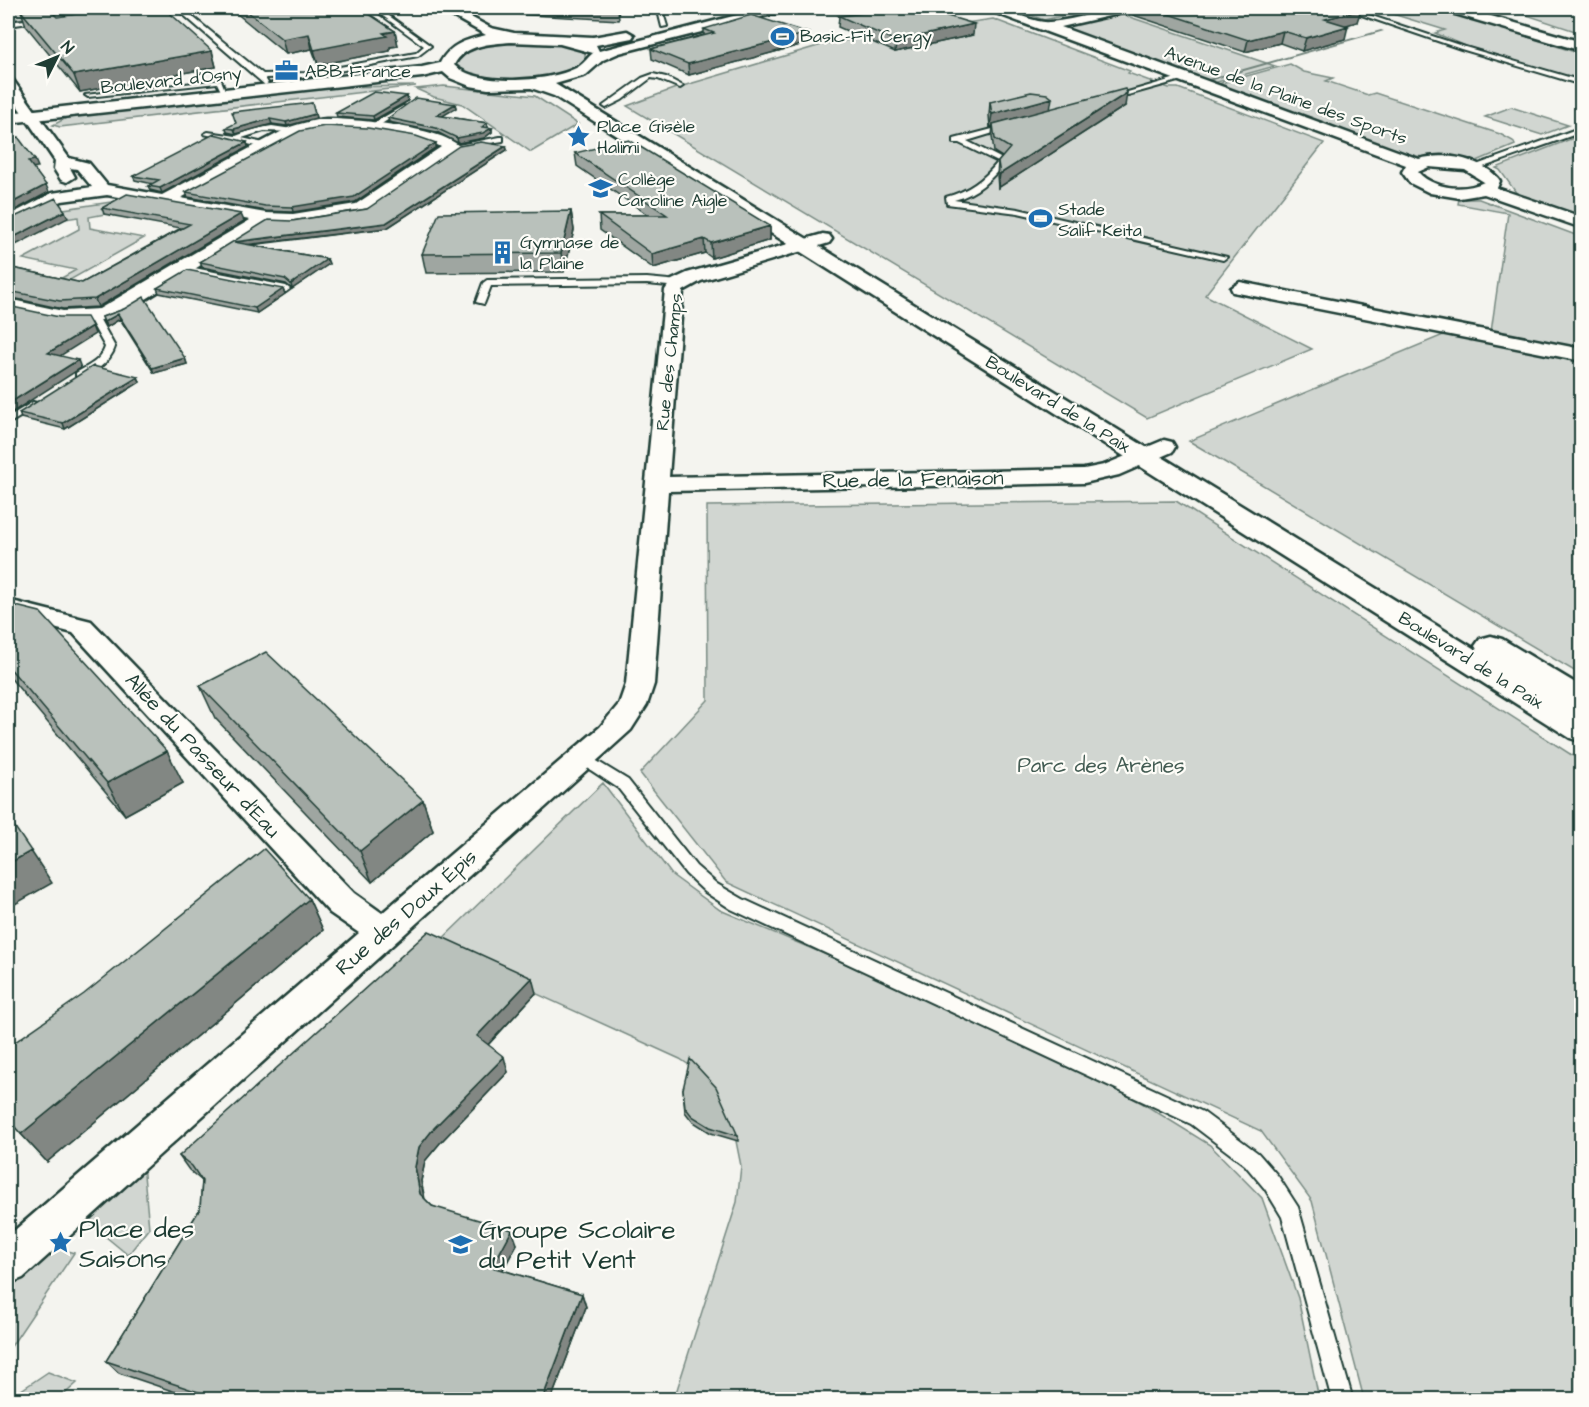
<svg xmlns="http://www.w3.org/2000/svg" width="1589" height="1407" viewBox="0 0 1589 1407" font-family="'Architects Daughter',sans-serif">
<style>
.green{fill:#d1d6d1;stroke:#788a82;stroke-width:1.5}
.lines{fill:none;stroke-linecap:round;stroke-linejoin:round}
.stream{fill:#6e8179;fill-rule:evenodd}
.lane-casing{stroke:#1f3d34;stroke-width:4}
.street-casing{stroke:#1f3d34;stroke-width:5}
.secondary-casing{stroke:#1f3d34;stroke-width:5}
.highway-casing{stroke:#1f3d34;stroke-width:5}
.lane{fill:#fdfcf7;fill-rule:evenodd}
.street{fill:#fdfcf7;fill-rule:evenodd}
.secondary{fill:#fdfcf7;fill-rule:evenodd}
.highway{fill:#fdfcf7;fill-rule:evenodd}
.wall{fill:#9fa6a1;stroke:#1f3d34;stroke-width:1.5}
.shaded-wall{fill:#828783;stroke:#1f3d34;stroke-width:1.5}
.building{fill:#b9c1bb;stroke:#1f3d34;stroke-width:1.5}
.labels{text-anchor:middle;stroke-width:4.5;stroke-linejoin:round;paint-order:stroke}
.far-poi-label{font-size:18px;fill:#1f3d34;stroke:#fdfcf7;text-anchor:start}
.far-street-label{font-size:18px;fill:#1f3d34;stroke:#fdfcf7}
.street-label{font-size:21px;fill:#1f3d34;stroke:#fdfcf7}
.park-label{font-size:21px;fill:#435c53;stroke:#fdfcf7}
.near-poi-label{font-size:26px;fill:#1f3d34;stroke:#fdfcf7;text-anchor:start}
</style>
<rect width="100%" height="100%" fill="#f4f4ef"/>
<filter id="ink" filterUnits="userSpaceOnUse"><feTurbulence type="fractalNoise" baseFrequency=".0167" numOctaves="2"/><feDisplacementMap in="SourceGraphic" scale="12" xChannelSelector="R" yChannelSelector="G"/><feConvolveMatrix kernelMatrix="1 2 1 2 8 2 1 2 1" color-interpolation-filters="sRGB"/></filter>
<g filter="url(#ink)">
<path class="green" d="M8 8H104L8 20Z
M1035 8H1097L1044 20 1019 11Z
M1373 8H1437L1581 54V80L1468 47 1435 33 1445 30Z
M1506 8H1581V33Z
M1118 13 1275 66 1210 84 1060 27Z
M993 19 1130 71 1128 73 1169 88H1178L1324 143 1205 295 1312 349 1147 418 627 106 676 88 828 43Z
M537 39 576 46 585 53V61C557 83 483 92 456 65 464 38 514 41 537 39Z
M1290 64 1304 72 1333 78 1326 81 1368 95 1375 93 1500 134 1513 141 1515 145 1477 161 1414 156 1214 85Z
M416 86 60 127 53 125 72 115 327 87Z
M444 86 535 96 578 124 531 152 462 104 434 97 416 89Z
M1511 107 1568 125 1542 135 1485 117Z
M1581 135V218L1517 194 1500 170 1496 168Z
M1459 199H1479L1581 237V350L1491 332 1508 213 1458 204Z
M125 200 105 214 89 217 90 228 144 238 31 302 22 300 76 270 23 259 79 229 78 217 65 219 50 211Z
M1448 333 1581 359V675L1189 441Z
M1176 501 1581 761V1399H1364L1312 1201 1261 1131 726 882 640 773 708 700 707 506Z
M603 783 672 875 720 910 836 959 1049 1055 1142 1103 1210 1145 1262 1198 1298 1298 1319 1399H674L737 1202 741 1166 735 1136 695 1069 680 1059 434 947Z
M143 1164 149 1228 128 1255 83 1218Z
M54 1247 74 1253 8 1351V1288Z
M48 1372 77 1383 59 1399H8Z"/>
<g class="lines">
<path class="stream" d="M1381 30 1384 31 1212 80 1208 79Z"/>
<defs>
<path id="lane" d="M372 8H378L431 46 418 56 307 77 265 78 268 83 265 85 178 10 183 9 263 74 307 73 416 53 424 46Z
M676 8V10L663 13 667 26 662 27 658 11Z
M1341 8H1348L1465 47 1582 81V85L1461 49Z
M41 18 43 21 8 26V22Z
M653 74 666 77 683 86 680 88 658 79 651 78 622 100 606 108 603 106 642 78Z
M1183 76 1185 79 1110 100 1107 98Z
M221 80 227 95H223L217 83 88 97 85 95Z
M403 106 408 107 372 130 365 128Z
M1008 125 1012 127 1010 128 967 141 1006 161C991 180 977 194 954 200L1018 209 1227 257 1223 260 1018 213 947 204 946 197C969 191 983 180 998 162L959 143H954V139Z
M272 126 299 130 295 132 264 131 242 138 268 144 269 146 265 148 204 134 208 132 236 136 254 129Z
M1582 127V132L1475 170 1468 168Z
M500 137H503V141L452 149 448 147Z
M184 266 286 286 290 289 286 292 181 271 180 269Z
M647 278 679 281 683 284 679 287 647 284 491 286 484 304 476 302 483 283 487 280Z
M94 315 99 318 115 347C111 361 91 378 76 377V373C87 366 101 361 105 347L89 318Z
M33 402 37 403V407L8 424V417Z
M582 752 628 780 696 866 717 884 743 899 1203 1112 1258 1153 1278 1176 1298 1207 1353 1400H1332L1282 1217 1265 1189 1245 1165 1191 1124 731 909 705 892 686 874 618 788 577 761 575 757 577 753Z"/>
<path id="street" d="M982 8C1007 5 1030 24 1050 22 1078 20 1104 8 1133 8L1131 11 1061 27 1419 159C1444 152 1480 158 1498 178L1500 181 1497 188 1582 217V228L1484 194 1460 198 1430 193 1410 183 1402 172 1406 165ZM1429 167 1465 170 1484 182C1464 192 1433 189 1418 172Z
M8 79 13 80 69 158 89 163 107 185 162 195 290 127C302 123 313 120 326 119 351 118 445 128 460 147L367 212 293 224 269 223 125 312 111 318 91 322H63L8 311V299L63 311 99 309 250 220 107 195 62 201 8 227V216L52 193 92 187 77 169 70 168 75 177 67 182 61 180 54 169 55 161 8 92ZM326 128C354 128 419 133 441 147L356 204 293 214 266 213 181 198 300 133Z
M823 234 829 235 832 239 829 243 701 281 683 291 669 477 1084 469 1104 465 1164 440 1172 442 1175 447 1172 452 1119 475 1084 483 668 491 654 684 647 705 631 730 23 1278 8 1284V1236L359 933 330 913 73 633 8 616V600L91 621 354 893 382 913 600 727 619 704 626 684 665 290 672 280 687 273Z
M1240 282 1582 349V361L1233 292 1231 288Z"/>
<path id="secondary" d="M438 8H454L491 28 514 33 593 37 627 31 634 35 632 38 596 45 599 51 764 8H786L784 11 619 53 603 60 586 75 555 84 1478 651 1475 646 1480 639 1491 636 1502 639 1582 687V742L1570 738 554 96 531 88 488 89 470 86 450 78 443 72 422 77 8 123V113L422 67 440 63C450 44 466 40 486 35ZM511 42 560 44 593 53C587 58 583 65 576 68 549 82 477 87 454 65 465 44 490 44 511 42Z"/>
<path id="highway" d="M1443 8H1463L1582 42V51L1445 11Z"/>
</defs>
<use href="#lane" class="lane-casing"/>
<use href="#street" class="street-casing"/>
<use href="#secondary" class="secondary-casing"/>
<use href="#highway" class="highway-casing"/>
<use href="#lane" class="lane"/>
<use href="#street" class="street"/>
<use href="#secondary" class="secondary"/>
<use href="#highway" class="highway"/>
</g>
<path class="wall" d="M230 8H360L395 31 398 46 390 47V51L318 65 312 49 286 54Z
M501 8H618L619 20 513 14Z
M1135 8H1352L1357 22 1345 25V39L1302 51 1280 43 1245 52 1133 15Z
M21 11 57 17 212 51 216 67 80 92 26 26Z
M839 16 973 35 895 52 838 27Z
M704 29 808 33V43L689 75 652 59 651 49 704 35Z
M407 96 408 101 374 120 337 117 336 113Z
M990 102 1050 109 1125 106 998 188 997 175 998 162 1002 157 994 152 992 136 993 126 990 127 989 115Z
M312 103 316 118 287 126 272 124 236 134 227 132 226 128Z
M455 104 456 108 442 116 487 123 488 127 492 128V132L484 138 458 143 437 132 389 122 388 118Z
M506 146 507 150 387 228 251 245 327 259 329 264 292 289 286 284 202 267 200 262 292 221 367 209Z
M248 147 162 193 150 190 148 186 153 184 135 180 133 176Z
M436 147 355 202 293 212 266 211 188 197 186 192Z
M575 153 770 226V240L712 258 705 253 653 268 600 230 599 215H648L577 166Z
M102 208 244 221 98 307 63 309 8 297V267L82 283 181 228 104 214Z
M571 211 574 230 564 272 426 273 422 254Z
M157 288 285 294 257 313 159 293Z
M124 309 185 358 187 364 154 373 120 319 107 327 104 322 102 317Z
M138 377 140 382 65 429 21 418 19 413Z
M8 604 183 783 125 815 8 675Z
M200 686 423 800 433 831 372 882 215 718Z
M309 899 323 930 47 1162 8 1120V1047Z
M536 993 488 1045 508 1072 440 1143 425 1161 421 1181 425 1199 432 1206 517 1244 503 1270 582 1294 586 1307 551 1400H199L119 1373 106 1361 200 1209 202 1181 189 1170 179 1156Z
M683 1089 738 1136V1141L711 1133 692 1121 685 1112Z"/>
<path class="shaded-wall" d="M1361 10 1357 22 1322 32 1325 19Z
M974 24 973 35 895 52 896 41Z
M1348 26 1345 39 1302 51 1306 38Z
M395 31 398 46 390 47V51L318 65 314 50Z
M1283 31 1280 43 1245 52 1248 40Z
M808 33V43L689 75 688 64Z
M309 34 312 49 286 54 282 39Z
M212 51 216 67 80 92 74 75Z
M1127 93 1125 106 998 188 1000 174Z
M407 96 408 101 374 120 373 116Z
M1052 98 1050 110 993 124V126L990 127 992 114Z
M455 104 456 108 436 120V115Z
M315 114 316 118 287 126 286 122Z
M270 119 272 124 236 134 234 129Z
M492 128V132L484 138 458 143 457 138Z
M247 142 248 147 162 193 160 188Z
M436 143V147L355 202 293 212 292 207Z
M506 146 507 150 387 228 236 246 234 242 386 223Z
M35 160 38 167 31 168 28 161Z
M46 185 49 192 8 214V205Z
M65 211 68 218 8 249V240Z
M571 211 574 230 564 272 561 253Z
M241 214 244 221 98 307 95 299Z
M770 226V240L712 258 711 243Z
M704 239 705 253 653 268 652 254Z
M327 259 329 264 292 289 291 284Z
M283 289 285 294 257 313 255 308Z
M118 314 120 319 107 327 104 322Z
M92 326 95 334 52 361 48 353Z
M185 358 187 364 154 373 152 368Z
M78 360 81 368 8 415V404Z
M138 377 140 382 65 429 63 423Z
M167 751 183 783 125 815 107 783Z
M423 800 433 831 372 882 360 851Z
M31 851 52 883 8 908V864Z
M309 899 323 930 47 1162 21 1134Z
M532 978 536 993 482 1051 477 1036Z
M504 1057 508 1072 440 1143 425 1161 421 1181 426 1208 420 1194 415 1167 419 1147 434 1128Z
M512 1230 517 1244 497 1280 492 1267Z
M582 1294 586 1307 551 1400H542Z"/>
<path class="building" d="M48 8 57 17 118 8H164L212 51 74 75 21 11Z
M243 8H360L395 31 383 33 387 36 314 50 309 34 282 39Z
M906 8H921L974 24 896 41 839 16Z
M1150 8H1352L1361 10 1325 19 1348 26 1306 38 1283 31 1248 40Z
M751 15 808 33 688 64 651 49 714 33 704 29Z
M1125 89 1127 93 1000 174 998 162 1010 148 995 139 993 124Z
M374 92 407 96 373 116 336 113Z
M1031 92 1047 94 1052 98 992 114 990 102Z
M416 98 455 104 436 115 487 123 482 127 492 128 483 133 457 138 436 128 388 118Z
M312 103 315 114 286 122 270 119 234 129 226 128 236 123 232 112Z
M325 126 368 128 416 136 436 143 354 197 292 207 265 206 186 192 300 131Z
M8 133 12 139 18 137 35 160 28 161 46 185 8 205Z
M214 134 247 142 160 188 148 186 159 180 133 176Z
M629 140 770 226 711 243 704 239 652 254 599 215H667L575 153Z
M481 142 506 146 386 223 234 242 327 259 291 284 285 279 200 262 268 220 292 221 367 209 459 146Z
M127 194 241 214 95 299 60 301 8 291V267L82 283 190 224 102 208Z
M56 198 65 211 8 240V220Z
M571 211 561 253 422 254 439 213Z
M187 270 283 289 255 308 157 288Z
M144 297 185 358 152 368 118 314 104 322 102 317 124 309Z
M8 306 59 317H87L92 326 48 353 78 360 8 404Z
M93 366 138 377 63 423 19 413Z
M8 604 40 612 167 751 107 783 8 666Z
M266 652 423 800 360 851 200 686Z
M8 817 31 851 8 864Z
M264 849 309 899 21 1134 8 1119V1047L84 994Z
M429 931 532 978 477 1036 504 1057 434 1128 419 1147 415 1167 420 1194 432 1206 512 1230 492 1267 582 1294 542 1400H222L106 1361 200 1209 202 1181 192 1166 179 1156Z
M690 1059 716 1087 738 1136 710 1127 692 1116 685 1107 683 1089Z"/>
</g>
<defs>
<symbol id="stadium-bare" viewBox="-9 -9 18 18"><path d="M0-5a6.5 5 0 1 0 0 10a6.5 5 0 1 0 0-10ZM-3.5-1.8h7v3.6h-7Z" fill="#1f6fb2" stroke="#fdfcf7" stroke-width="2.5" paint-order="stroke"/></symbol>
<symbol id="office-bare" viewBox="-9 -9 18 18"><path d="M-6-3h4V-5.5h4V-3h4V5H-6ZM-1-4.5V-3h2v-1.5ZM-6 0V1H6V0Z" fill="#1f6fb2" stroke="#fdfcf7" stroke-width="2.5" paint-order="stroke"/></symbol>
<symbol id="sight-bare" viewBox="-9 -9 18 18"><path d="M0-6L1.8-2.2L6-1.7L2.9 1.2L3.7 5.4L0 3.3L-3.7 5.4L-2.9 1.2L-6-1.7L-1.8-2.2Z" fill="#1f6fb2" stroke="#fdfcf7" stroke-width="2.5" paint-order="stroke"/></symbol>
<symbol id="school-bare" viewBox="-9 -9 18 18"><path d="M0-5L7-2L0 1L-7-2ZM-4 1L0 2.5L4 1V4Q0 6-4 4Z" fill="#1f6fb2" stroke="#fdfcf7" stroke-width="2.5" paint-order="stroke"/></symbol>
<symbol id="building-bare" viewBox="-9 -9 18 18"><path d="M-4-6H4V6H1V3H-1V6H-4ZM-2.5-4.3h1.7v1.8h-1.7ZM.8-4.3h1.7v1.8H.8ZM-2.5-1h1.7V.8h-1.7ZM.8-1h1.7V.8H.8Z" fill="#1f6fb2" stroke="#fdfcf7" stroke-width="2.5" paint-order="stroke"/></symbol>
</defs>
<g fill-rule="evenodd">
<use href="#stadium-bare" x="766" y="20" width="33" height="33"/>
<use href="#office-bare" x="270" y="54" width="33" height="33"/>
<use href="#sight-bare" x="562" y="120" width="33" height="33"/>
<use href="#school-bare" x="584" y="172" width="33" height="33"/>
<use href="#stadium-bare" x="1024" y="202" width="33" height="33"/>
<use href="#building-bare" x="486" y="236" width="33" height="33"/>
<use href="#sight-bare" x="44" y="1226" width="33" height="33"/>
<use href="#school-bare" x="444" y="1228" width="33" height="33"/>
</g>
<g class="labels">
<g class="far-poi-label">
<text x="800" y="42">Basic-Fit Cergy</text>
<text x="305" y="77">ABB France</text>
<text x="597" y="132">Place Gisèle<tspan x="597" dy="21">Halimi</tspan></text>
<text x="618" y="185">Collège<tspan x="618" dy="21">Caroline Aigle</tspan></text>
<text x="1058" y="215">Stade<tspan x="1058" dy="21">Salif Keita</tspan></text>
<text x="520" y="248">Gymnase de<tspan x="520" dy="21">la Plaine</tspan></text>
</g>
<g class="far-street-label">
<text transform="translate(171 80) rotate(-6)" y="6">Boulevard d'Osny</text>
<text transform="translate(1286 95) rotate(20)" y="6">Avenue de la Plaine des Sports</text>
<text transform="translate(669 362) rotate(-84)" y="6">Rue des Champs</text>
<text transform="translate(1058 404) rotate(32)" y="6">Boulevard de la Paix</text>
<text transform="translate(1471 660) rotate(32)" y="6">Boulevard de la Paix</text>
</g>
<g class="street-label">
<text transform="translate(913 479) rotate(-1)" y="7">Rue de la Fenaison</text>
<text transform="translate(203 755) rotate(47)" y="7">Allée du Passeur d'Eau</text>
<text transform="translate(406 912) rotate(-41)" y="7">Rue des Doux Épis</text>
</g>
<g class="park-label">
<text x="1101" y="772">Parc des Arènes</text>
</g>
<g class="near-poi-label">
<text x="79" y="1237">Place des<tspan x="79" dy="30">Saisons</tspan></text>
<text x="479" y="1238">Groupe Scolaire<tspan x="479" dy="30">du Petit Vent</tspan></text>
</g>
</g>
<rect width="1589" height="1407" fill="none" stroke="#fdfcf7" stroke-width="30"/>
<rect x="15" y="15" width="1559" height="1377" fill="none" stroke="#1f3d34" stroke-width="2" filter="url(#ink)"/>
<g transform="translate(57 57) rotate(47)" stroke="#fdfcf7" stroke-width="4.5" paint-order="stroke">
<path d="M0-4.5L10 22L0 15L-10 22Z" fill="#1f3d34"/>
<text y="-9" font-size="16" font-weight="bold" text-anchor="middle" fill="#1f3d34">N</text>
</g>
</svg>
